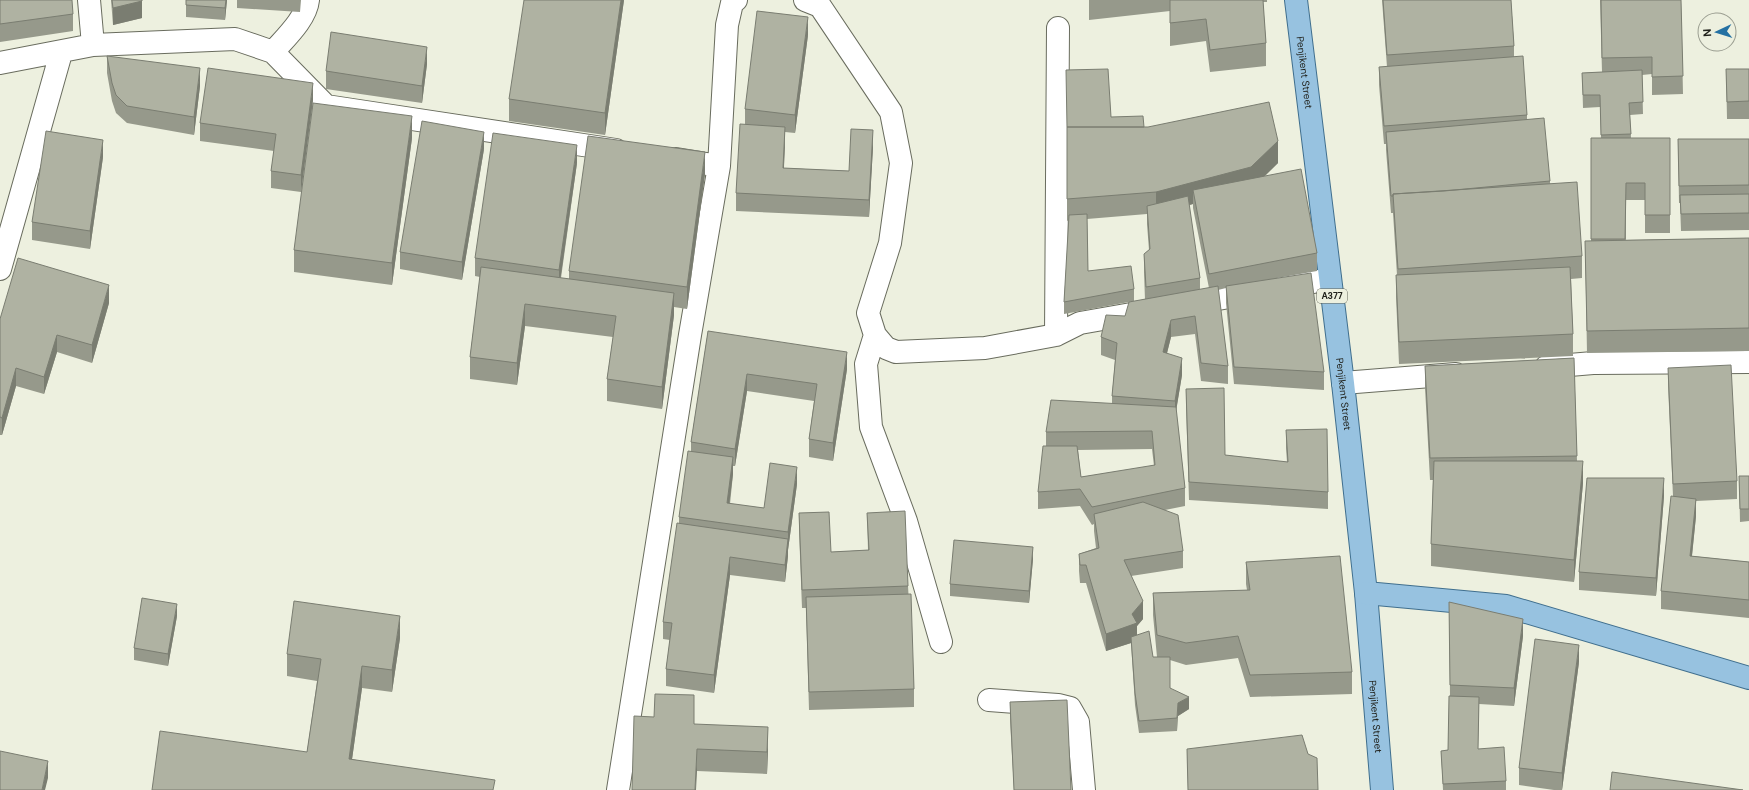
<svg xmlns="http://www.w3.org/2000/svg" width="1749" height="790" viewBox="0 0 1749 790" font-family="'DM Sans',sans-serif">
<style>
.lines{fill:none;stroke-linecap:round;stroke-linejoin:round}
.minor-casing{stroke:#696c5e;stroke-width:24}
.major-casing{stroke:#406f8e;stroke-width:24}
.minor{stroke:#fff;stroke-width:22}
.major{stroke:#97c2e0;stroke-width:22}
.wall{fill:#96998b;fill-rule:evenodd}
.shaded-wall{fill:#7a7d71}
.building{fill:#afb2a2;stroke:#7a7d71}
.labels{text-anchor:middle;stroke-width:3;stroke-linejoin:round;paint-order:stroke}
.shield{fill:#edf0df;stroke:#5e6056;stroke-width:1}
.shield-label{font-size:9px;font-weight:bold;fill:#21221c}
.street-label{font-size:10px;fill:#21221c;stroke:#edf0df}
</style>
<rect width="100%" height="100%" fill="#edf0df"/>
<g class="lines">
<defs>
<path id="minor" d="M89 0 93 45
M805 0 820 6 891 112 901 163 890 243 868 313 875 335 886 348 896 352 985 348 1056 335 1080 323 1154 310
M273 52C285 38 306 19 308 0
M0 63 93 45 235 39 273 52 326 106 616 150
M719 166 727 25 732 3 736 0
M0 269 61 53
M1190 304 1330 279
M875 335 866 364 871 427 906 521 941 642
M1056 335 1058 28
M1546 367 1593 363 1749 362
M1343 383 1456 374
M989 700 1058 705 1070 708 1078 722 1084 790
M618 790 690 335 719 166 676 159"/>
<g id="major">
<path id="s1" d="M1296 0 1343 383 1366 593 1382 790"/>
<path d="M1366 593 1506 606 1749 678"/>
</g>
</defs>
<use href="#minor" class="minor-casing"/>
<use href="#major" class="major-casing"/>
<use href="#minor" class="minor"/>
<use href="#major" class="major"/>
</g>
<path class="wall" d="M0 0 73 14V31L0 42Z
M111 0H142V18L113 25Z
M186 0H227L225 20 186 17Z
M237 0H301L300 12 237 8Z
M624 0 605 135 509 121V99Z
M1089 0H1267V2H1263L1266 43V66L1210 72 1206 41 1170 46V11L1089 20Z
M1382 0H1511L1514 46V57L1527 115V119L1550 181V183L1582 256V278L1571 279 1573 334V356L1399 364 1396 297V275H1397L1393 213H1391L1386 150V144H1384L1379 85V67H1387Z
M1600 0H1681L1683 94 1652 95V74L1642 75 1643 114 1630 115 1631 138H1670V233H1645V200H1626V240L1749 238V351L1587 353 1585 241H1591V138H1601L1600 107 1583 108 1582 73 1602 72Z
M808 35 795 133 785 132 784 168 849 171 873 147 869 217 736 211V193L745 125V109Z
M107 56 200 86 194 135 127 123 116 113 112 101 107 73Z
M427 64 422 103 326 89V71Z
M1726 69H1749V119H1727Z
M313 100 301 192 271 188V171L274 151 200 141V123Z
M1111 117 1144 127 1278 163 1264 177 1317 253V271L1277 278 1324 372V390L1234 384 1226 303V288L1218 290 1228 366V384L1201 381 1195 334 1171 337 1167 353 1182 375 1176 410 1185 488V506L1165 510 1183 551V568L1131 576 1143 619 1137 626V635L1153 657H1159H1157L1153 615V593L1247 590 1246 584V562L1352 672V694L1250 697 1238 658 1186 665 1170 660V688L1189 709 1178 716 1177 731 1139 733 1135 705 1131 643 1106 651 1086 583H1080L1079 571V554L1096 548 1094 531V524L1092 525 1080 506 1038 509V492L1046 446V432L1112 404V396L1115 360 1101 355V337L1125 316 1145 300 1144 272V254L1149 250 1147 224V214L1087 219 1088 271 1134 289V301L1064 314V302L1069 220 1067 221V127ZM1193 204V208L1209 288 1200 290V278L1189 205ZM1152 449 1154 466 1081 477 1078 450Z
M412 138 392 285 294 272V250Z
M1678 139H1749V230L1681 231 1680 203H1679Z
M484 149 462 280 400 269V252Z
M103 157 90 249 32 240V222Z
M577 163 561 278 569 279V271L705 174 687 309 674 307V315L662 409 607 401V379L613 337 525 326 517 385 470 379V357L480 277 475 276V258Z
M109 303 92 363 57 352 44 394 16 386 2 435H0V319Z
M708 331 847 369 833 461 809 457V439L814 401 747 391 735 466H733V474L730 504 764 508 797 484 788 550V556L785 582 730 575 714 693 666 686V669L670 640 663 639V622L679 524V517L691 451V442Z
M1574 358 1577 461 1583 483 1574 582 1431 566V544L1433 480H1430L1425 388V366Z
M1668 368 1737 481V499L1696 501V516L1692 556 1749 562V618L1661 609V591L1673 496 1668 385Z
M1186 389 1225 455 1287 462 1286 448V430L1328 492V509L1189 500 1186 406Z
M1739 476H1749V521L1740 522Z
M1664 496 1656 596 1579 590V572Z
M799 513 831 552 868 550 867 513 908 586 914 689V707L809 710 806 608H802L799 530Z
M1033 559 1029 603 950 596V584Z
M1449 602 1523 636 1514 706 1479 704 1478 749 1506 781V790H1443L1441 751 1448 750 1450 696Z
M177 616 168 666 134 660V648Z
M400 638 392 692 362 688 352 759 495 790 307 752 317 681 287 676V654Z
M1579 662 1562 790H1554L1519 785V768Z
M1010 702 1071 790H1014L1010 720Z
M694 724 768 749 767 774 697 771Z
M1187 749 1318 790H1188Z"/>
<path class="shaded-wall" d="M226 0H227L225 20V8Z
M621 0H624L605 135V113Z
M142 1V18L113 25V8Z
M808 17V35L795 133V115Z
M427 47V64L422 103V86Z
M200 68V86L194 135V117Z
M313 83V100L301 192V175Z
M412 116V138L392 285V263Z
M785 127V144L783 186V168Z
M873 130V147L869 217V200Z
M484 132V149L462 280V262Z
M103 140V157L90 249V231Z
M1278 141V163L1251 189 1193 190V204L1156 214V192Z
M577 145V163L559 288V270Z
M705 152V174L687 309V287Z
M109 285V303L92 363V345Z
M674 293V315L662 409V387Z
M525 304V326L517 385V363Z
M1171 320V337L1163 369V352Z
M57 335V352L44 394V377Z
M847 352V369L833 461V443Z
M1182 358V375L1175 418V401Z
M16 368V386L2 435V418Z
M747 374V391L735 466V449Z
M733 457V474L727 521V503Z
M1583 461V483L1574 582V560Z
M797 467V484L788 550V532Z
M1664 478V496L1656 596V578Z
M1696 499V516L1690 574V556Z
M788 539V556L785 582V565Z
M1033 547V559L1029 603V591Z
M730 557V575L714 693V675Z
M1143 601V619L1137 626V641L1131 637V643L1106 651V634L1132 614Z
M177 604V616L168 666V654Z
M400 616V638L392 692V670Z
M1523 619V636L1514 706V688Z
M1579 645V662L1562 790V773Z
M362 666V688L349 781V759Z
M1189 697V709L1178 716 1177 731 1178 703Z
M768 727V749L767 774V752Z
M697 749V771L696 790H695Z
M48 761V778L45 790H42Z"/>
<path class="building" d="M0 0H72L73 14 0 24Z
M112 0H142V1L113 8Z
M186 0H226L225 8 186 5Z
M524 0H621L605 113 509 99Z
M1170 0H1263L1266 43 1210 50 1206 19 1170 23Z
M1383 0H1511L1514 46 1387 55Z
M1601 0H1681L1683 76 1652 77V57L1602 58Z
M757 11 808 17 795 115 745 109Z
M331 32 427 47 422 86 326 71Z
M107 56 200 68 194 117 127 106 116 95 112 83Z
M1523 56 1527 115 1384 126 1379 67Z
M208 68 313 83 301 175 271 171 276 134 200 123Z
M1108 69 1111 117 1143 116 1144 127H1067L1066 70Z
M1726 69H1749V101L1727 102Z
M1642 70 1643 102 1629 103 1631 134 1601 135 1600 95H1583L1582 73Z
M1269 102 1278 141 1251 167 1156 192 1067 199V127H1148Z
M313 103 412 116 392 263 294 250Z
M1544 118 1550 181 1444 191 1393 194V196H1391L1386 132Z
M422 121 484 132 462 262 400 252Z
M740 124 785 127 783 168 849 171 851 129 873 130 869 200 736 193Z
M46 131 103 140 90 231 32 222Z
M493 133 577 145 559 270 475 258Z
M588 136 705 152 687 287 569 271Z
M1591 138H1670V215H1645V183H1626L1625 239H1591Z
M1678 139H1749V185L1679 186Z
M1301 169 1317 253 1209 274 1193 190Z
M1577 182 1582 256 1398 269 1393 194Z
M1749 194V213L1681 214 1680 195Z
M1188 196 1200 278 1146 287 1144 254 1150 249 1147 206Z
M1087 214 1088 271 1131 266 1134 289 1064 302 1069 215Z
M1749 238V328L1587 331 1585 241Z
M18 258 109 285 92 345 57 335 44 377 16 368 2 418 0 417V319Z
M481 267 674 293 662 387 607 379 616 316 525 304 517 363 470 357Z
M1570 267 1573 334 1399 342 1396 275Z
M1311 273 1324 372 1234 367 1226 286Z
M1218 286 1228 366 1201 363 1195 316 1171 320 1163 352 1182 358 1175 401 1112 396 1117 343 1101 337 1106 315 1125 316 1129 302Z
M708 331 847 352 833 443 809 439 817 384 747 374 735 449 691 442Z
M1574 358 1577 456 1430 458 1425 366Z
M1731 365 1737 481 1673 484 1668 368Z
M1224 388 1225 455 1288 462 1286 430 1327 429 1328 492 1189 482 1186 389Z
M1051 400 1176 407 1185 488 1092 507 1080 489 1038 492 1043 446H1077L1081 477 1155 465 1152 431 1046 432Z
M688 451 733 457 727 503 764 508 770 463 797 467 788 532 679 517Z
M1434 461H1583L1574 560 1431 544Z
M1739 476H1749V509H1740Z
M1587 478H1664L1656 578 1579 572Z
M1671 496 1696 499 1690 556 1749 562V600L1661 591Z
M1143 502 1178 515 1183 551 1124 560 1143 601 1132 614 1137 623 1106 634 1086 565H1080L1079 554 1099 548 1094 514Z
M905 511 908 586 802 590 799 513 829 512 831 552 869 550 867 513Z
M677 523 788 539 785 565 730 557 714 675 666 669 672 623 663 622Z
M954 540 1033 547 1029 591 950 584Z
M1340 556 1352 672 1250 675 1238 636 1186 643 1157 635 1153 593 1250 590 1246 562Z
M911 594 914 689 809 692 806 597Z
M142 598 177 604 168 654 134 648Z
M294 601 400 616 392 670 362 666 349 759 495 780 493 790H152L160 731 307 752 321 659 287 654Z
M1449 602 1523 619 1514 688 1450 685Z
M1149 631 1153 657H1170V688L1189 697 1178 703 1177 718 1139 721 1135 693 1131 637Z
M1535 639 1579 645 1562 773 1519 768Z
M655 694 694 695V724L768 727 767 752 697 749 695 790H632L634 716 654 717Z
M1449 696 1479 697 1478 749 1504 747 1506 781 1443 784 1441 751 1448 750Z
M1067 700 1071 790H1014L1010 702Z
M1302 735 1308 754 1317 758 1318 790H1188L1187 749Z
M0 751 48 761 42 790H0Z
M1612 772 1743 790H1610Z"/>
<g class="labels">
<rect class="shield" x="1317" y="289" width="30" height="14" rx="3"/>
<g class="shield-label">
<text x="1332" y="299">A377</text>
</g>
<g class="street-label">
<text dy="4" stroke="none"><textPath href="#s1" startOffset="73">Penjikent Street</textPath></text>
<text dy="4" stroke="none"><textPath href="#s1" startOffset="397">Penjikent Street</textPath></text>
<text dy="4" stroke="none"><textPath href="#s1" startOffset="721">Penjikent Street</textPath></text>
</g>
</g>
<g transform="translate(1717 32) rotate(266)"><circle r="19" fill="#edf0df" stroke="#9b9e91"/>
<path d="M0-3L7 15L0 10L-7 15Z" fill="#2471a3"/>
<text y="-6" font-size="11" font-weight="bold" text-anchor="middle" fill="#21221c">N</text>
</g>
</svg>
